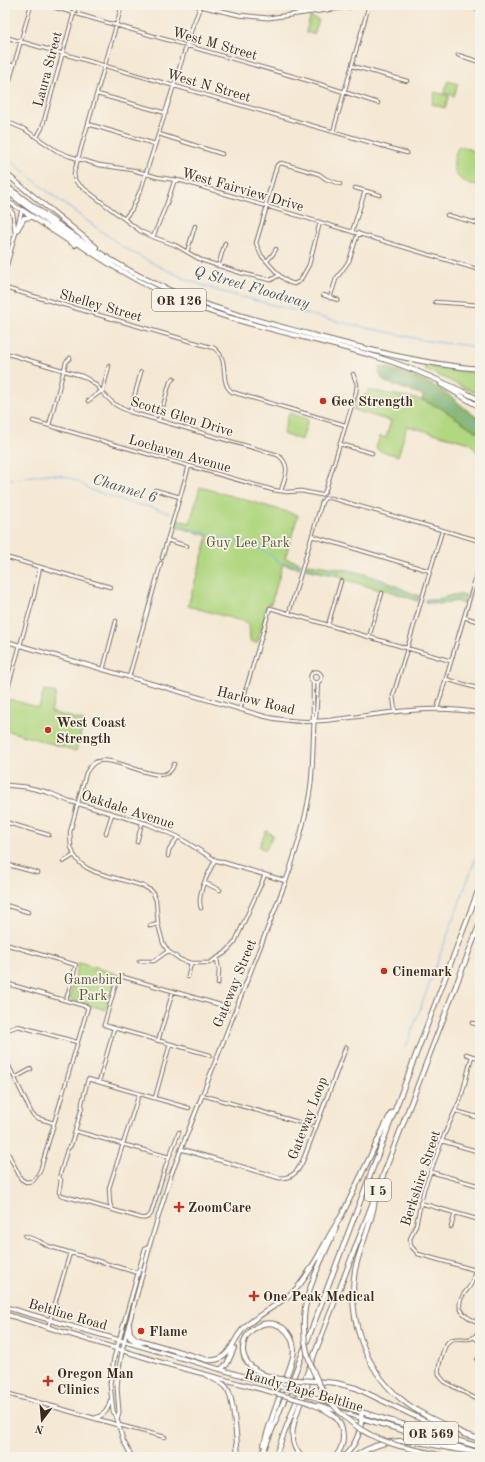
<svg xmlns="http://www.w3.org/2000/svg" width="485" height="1462" viewBox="0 0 485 1462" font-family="'Old Standard TT',serif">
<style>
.green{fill:#b1d781;stroke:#768050}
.forest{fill:#8cb86f;stroke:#647146}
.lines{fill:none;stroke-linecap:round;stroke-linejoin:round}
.stream{stroke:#77b6eb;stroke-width:1}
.street-casing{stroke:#7c6c5e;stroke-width:4.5}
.secondary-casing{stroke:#7c6c5e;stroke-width:5}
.primary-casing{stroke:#7c6c5e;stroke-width:5.5}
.highway-casing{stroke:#7c6c5e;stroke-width:6}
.street{stroke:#fff;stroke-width:2.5}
.secondary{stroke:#fff;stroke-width:3}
.primary{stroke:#fff;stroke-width:3.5}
.highway{stroke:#fff;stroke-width:4}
.primary-bridge-casing{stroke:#7c6c5e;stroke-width:5.5;stroke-linecap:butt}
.highway-bridge-casing{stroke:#7c6c5e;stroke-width:6;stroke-linecap:butt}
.primary-bridge{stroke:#fff;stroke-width:3.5}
.highway-bridge{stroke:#fff;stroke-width:4}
.poi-dot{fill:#c8321e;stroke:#f7f3e8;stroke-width:1.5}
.labels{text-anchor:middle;stroke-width:3.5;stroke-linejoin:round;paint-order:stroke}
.shield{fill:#f7f3e8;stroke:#73665b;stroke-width:1}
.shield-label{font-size:13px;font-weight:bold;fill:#3b2a1e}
.street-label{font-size:14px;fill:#3b2a1e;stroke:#f7f3e8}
.poi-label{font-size:14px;font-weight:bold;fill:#3b2a1e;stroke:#f7f3e8;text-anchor:start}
.park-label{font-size:14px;fill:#585537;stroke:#f7f3e8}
.water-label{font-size:15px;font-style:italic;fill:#4d545c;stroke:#f7f3e8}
</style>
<rect width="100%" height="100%" fill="#f7f3e8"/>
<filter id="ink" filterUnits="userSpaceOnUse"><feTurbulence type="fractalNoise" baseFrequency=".025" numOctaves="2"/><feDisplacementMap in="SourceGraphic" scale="8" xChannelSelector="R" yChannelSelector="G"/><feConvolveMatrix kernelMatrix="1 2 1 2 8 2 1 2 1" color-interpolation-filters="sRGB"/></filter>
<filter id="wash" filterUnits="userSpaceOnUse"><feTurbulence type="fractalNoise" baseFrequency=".012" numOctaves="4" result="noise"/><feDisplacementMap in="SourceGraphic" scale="16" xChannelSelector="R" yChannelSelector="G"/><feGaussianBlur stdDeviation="0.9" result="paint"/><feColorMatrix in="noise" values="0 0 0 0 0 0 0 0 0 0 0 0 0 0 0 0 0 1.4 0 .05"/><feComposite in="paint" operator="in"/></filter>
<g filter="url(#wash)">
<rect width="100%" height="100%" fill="#f5e8d4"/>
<path class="green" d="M310 17 319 20 314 34 306 32Z
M448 81 458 84 454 96 444 93Z
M435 92 449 96 445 108 432 104Z
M459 146 480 153 479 185C454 184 448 166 459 146Z
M425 366 480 374V395L425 369Z
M368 390 422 400 441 408 480 434V456L470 443 407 426 398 456 378 450 376 448 380 436 386 438 391 421 354 410 357 395 362 396 368 393Z
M289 413 308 419 302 440 283 434Z
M200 487 298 515 285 558 300 563 299 568 283 564 271 604H268L257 643 250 641 249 623 188 606 208 536 175 526 177 518 182 521 190 523Z
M307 564C328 567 351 569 371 576 388 581 402 590 419 596L418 601 386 590H380L344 579 340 576 306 569Z
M452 595H466L464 604 456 601 440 604 425 602 426 599 435 600Z
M44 690 56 693 51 712 84 721 76 751 5 730V714L9 699 39 708Z
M266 831 273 835 266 850 259 847Z
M79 963 117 974 106 1010 69 999Z"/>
<path class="forest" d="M379 367C398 368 424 380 440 389 455 398 466 411 480 419V434L441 408 422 400 423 395 385 382C380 377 379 374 379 367Z"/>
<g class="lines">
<path class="stream" d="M5 156 52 195 123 247 158 266 188 280 219 291 331 320 428 341 480 347
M383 368 387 377 435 396 480 426
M5 480 47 474 65 476 77 481 91 490 131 503 151 507 170 513
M179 524 193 530 254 546 273 556 275 559 281 563 301 565
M306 567C321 571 337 570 352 573 375 579 397 591 419 599
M424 600 435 602 464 597
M475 600 480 601
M406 1047 480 847"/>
</g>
</g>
<g filter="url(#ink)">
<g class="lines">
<defs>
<path id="street" d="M46 5 313 82 378 103
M122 5 74 173 75 180 78 184 140 231 153 237 175 245 201 260 241 273 271 280 279 275 288 282 294 284 300 281 309 265 320 222
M5 37 407 153
M458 55 480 62
M5 63 14 66
M352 66 407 81
M97 94 166 113
M5 97 31 5
M5 121 24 129 57 151 69 156 99 165 133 170 157 177 182 181 480 270
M88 124 155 144
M333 132 369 5
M159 134 222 154
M37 137 42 128 76 5
M355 188 380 195
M265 206 277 165 281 163 319 174 326 179 340 184
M267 206 256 243 261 255 279 275
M447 215 480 224
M124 219 132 209 141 189 193 25 201 5
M352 232 365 191
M153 237 167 203 175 179
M187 252 195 226
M267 261 273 254 276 249
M218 266 225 243
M5 288 214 348C231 360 218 382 232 392L345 425
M323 295 338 300
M330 298 336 279 349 261 358 233
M435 302 480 305
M478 305 480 298
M5 353 82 376C99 384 100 392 113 403 118 407 124 409 130 412L278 455C292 466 285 476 281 491
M88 401 103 390 109 366
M130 412 141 372
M159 420 170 382 174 378
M33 421 273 490 287 492 301 491 321 495 324 493 326 489 356 392 357 384 353 374
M49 425 66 362 70 358
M340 444 372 453
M155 490 180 497
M312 536 430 571
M167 540 187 546
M5 557 110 587
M162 558 189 466
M289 613 322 502 325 498H331L480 541
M464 617 480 622
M328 625 341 581
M369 637 382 593
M103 670 116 621
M310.5 677a5.5 5.5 0 1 1 11 0a5.5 5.5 0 1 1-11 0Z
M129 677 161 563
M446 679 480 689
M313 682V718L314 722
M5 698 34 596 40 567
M240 709 270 608 451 661
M437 709 480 563
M395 711 393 696 442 531
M314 722 316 717 318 683
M174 764C166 794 113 750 94 763 90 766 88 770 86 773L70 832 71 847 74 855 80 863 87 868 95 872 143 886 152 891 156 900 158 924 163 943 168 951 181 960 191 963H209L225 953 235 942 265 875
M5 822 49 835
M106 833 112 814
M137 842 142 823
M168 856 169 850 178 837
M63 862 74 855
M5 864 38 873
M205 883 220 890
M5 905 28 912
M201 908C196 893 209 873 215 860
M150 926 158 924
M5 944 76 965 66 1000
M217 959 219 971 218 984
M139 961H154L168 951
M188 977 191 963
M5 983 88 1007 41 1168 39 1173 33 1181 26 1182 21 1179 5 1147
M472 1023 480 1025
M114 1028 104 1025 117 980 120 976 224 1006 226 1007 227 1010
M5 1031 18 1026 77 1042
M158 1041 173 991
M466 1054 472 1056
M5 1058 32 1114 37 1118 54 1123
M15 1078 31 1069
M99 1082 114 1028 210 1055
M202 1095 316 1127
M155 1098 170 1044
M456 1111 480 1118
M75 1131 169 1157
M179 1132 166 1165 151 1214C148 1218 145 1219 141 1218L61 1195 59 1192 61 1180 59 1178 67 1150 71 1145 82 1107V1103L88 1079 189 1108
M442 1141 480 1152
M431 1172 480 1186
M420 1203 480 1220
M113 1210 110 1204 109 1188 139 1094
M451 1227 455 1213
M25 1236 39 1241 48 1246 138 1273
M480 1254C477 1263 475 1274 471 1284 469 1289 464 1292 462 1297 454 1311 469 1319 480 1323
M475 1270 418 1254 411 1246 410 1239 416 1225 424 1189 445 1133 461 1098 472 1056 479 1058
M480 1326C474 1349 460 1333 449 1341 444 1345 437 1368 439 1374 440 1377 442 1379 445 1382L480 1401
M48 1327 70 1253
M474 1337 480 1342
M477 1360 480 1355
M119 1425 165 1437"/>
<path id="secondary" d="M196 5 239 15 268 18 363 5
M464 5 480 10
M5 203 13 214 15 232
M5 271 22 210
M5 641 263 716C303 726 331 720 370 715 406 710 444 706 480 713
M5 785 26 787 47 792 69 801 148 824 178 837 215 860 286 881
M181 1149 280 1178C294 1178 299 1170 304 1158L346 1047
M5 1393 118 1425
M95 1418C105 1415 108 1410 110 1401
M117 1419 119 1412 117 1387 119 1368 124 1342 149 1250V1247L171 1175 286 881C297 849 307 817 311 783 313 763 313 743 314 722
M132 1457 123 1440 117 1419 113 1411 110 1384 114 1358 145 1249 149 1247"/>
<path id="primary" d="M5 200 22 210
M5 1307 278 1386
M5 1314 163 1363 275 1393
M127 1331 130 1338 140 1344
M310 1396 361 1412
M318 1405 361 1418"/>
<path id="highway" d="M5 173 96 247
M5 185C52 220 100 258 154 283 203 307 256 320 308 334 366 349 421 364 480 369
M5 190C60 231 115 274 179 300 243 326 311 337 377 357 413 368 446 383 480 400
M22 210 75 245
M17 230 24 218 31 217
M441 384 480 407
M375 1200C372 1224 360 1246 355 1270 347 1316 364 1369 401 1399 420 1415 443 1424 465 1434
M341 1217 391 1113
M321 1261 336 1228
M129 1325 130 1333 136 1339 207 1360C231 1363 231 1340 245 1327 261 1312 282 1304 297 1288 316 1266 326 1238 342 1215
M221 1369 227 1364 234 1348
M206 1375C213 1379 223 1382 227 1388 234 1399 237 1443 238 1457
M316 1381 336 1383 356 1388 425 1421 455 1432
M307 1402C316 1406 325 1409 333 1415 346 1426 346 1445 335 1457
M361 1418 480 1453
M463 1434 480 1439
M264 1445C269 1422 279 1400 286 1378 289 1369 294 1359 294 1349 293 1340 290 1333 283 1328 277 1324 270 1322 263 1324 256 1326 250 1331 246 1337 234 1362 260 1376 280 1379
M421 1451 447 1457
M261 1457 295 1373 480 886
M275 1457 480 923
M302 1457C277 1435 309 1394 312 1368
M343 1457C356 1446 363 1428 361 1412L480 1447
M354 1457C401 1426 429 1449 477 1452"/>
</defs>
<use href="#street" class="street-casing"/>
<use href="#secondary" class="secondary-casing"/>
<use href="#primary" class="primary-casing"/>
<use href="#highway" class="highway-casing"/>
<use href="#street" class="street"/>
<use href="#secondary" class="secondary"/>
<use href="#primary" class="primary"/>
<use href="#highway" class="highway"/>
<defs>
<path id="primary-bridge" d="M278 1386 310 1396
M275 1393 307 1402"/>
<path id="highway-bridge" d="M321 1261C314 1276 308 1292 305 1308 298 1358 324 1410 369 1434 385 1443 403 1447 421 1451
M280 1379 315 1381"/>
</defs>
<use href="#primary-bridge" class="primary-bridge-casing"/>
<use href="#highway-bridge" class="highway-bridge-casing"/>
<use href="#primary-bridge" class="primary-bridge"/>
<use href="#highway-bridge" class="highway-bridge"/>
</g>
</g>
<g class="poi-dot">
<circle cx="323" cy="401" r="4"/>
<circle cx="48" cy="730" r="4"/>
<circle cx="384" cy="971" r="4"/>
<path d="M177 1201h4v4h4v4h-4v4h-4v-4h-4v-4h4z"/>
<path d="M252 1290h4v4h4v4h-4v4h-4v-4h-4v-4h4z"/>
<circle cx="141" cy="1331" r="4"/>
<path d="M46 1375h4v4h4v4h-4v4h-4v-4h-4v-4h4z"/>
</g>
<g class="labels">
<g class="shield">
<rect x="152" y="289" width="54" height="22" rx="3"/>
<rect x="365" y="1179" width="26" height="22" rx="3"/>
<rect x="404" y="1422" width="54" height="22" rx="3"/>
</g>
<g class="shield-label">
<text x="179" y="305">OR 126</text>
<text x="378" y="1195">I 5</text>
<text x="431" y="1438">OR 569</text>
</g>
<g class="street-label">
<text transform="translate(215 43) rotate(16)" y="5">West M Street</text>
<text transform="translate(47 69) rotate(-75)" y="5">Laura Street</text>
<text transform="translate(209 85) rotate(16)" y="5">West N Street</text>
<text transform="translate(243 189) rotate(16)" y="5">West Fairview Drive</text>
<text transform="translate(101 305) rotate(16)" y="5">Shelley Street</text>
<text transform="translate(182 416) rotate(17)" y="5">Scotts Glen Drive</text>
<text transform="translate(180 453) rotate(16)" y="5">Lochaven Avenue</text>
<text transform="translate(256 700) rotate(14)" y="5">Harlow Road</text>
<text transform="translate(128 809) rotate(18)" y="5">Oakdale Avenue</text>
<text transform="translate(234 983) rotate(-68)" y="5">Gateway Street</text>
<text transform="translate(307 1118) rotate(-69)" y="5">Gateway Loop</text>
<text transform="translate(420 1178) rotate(-72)" y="5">Berkshire Street</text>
<text transform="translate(68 1314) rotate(16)" y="5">Beltline Road</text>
<text transform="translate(304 1390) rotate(16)" y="5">Randy Papé Beltline</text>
</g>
<g class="poi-label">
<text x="331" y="406">Gee Strength</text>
<text x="56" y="727">West Coast<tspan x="56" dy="16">Strength</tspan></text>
<text x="392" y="976">Cinemark</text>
<text x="188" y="1212">ZoomCare</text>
<text x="263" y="1301">One Peak Medical</text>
<text x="149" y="1336">Flame</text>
<text x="57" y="1378">Oregon Man<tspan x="57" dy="16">Clinics</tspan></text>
</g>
<g class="park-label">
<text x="248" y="547">Guy Lee Park</text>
<text x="93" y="984">Gamebird<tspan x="93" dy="16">Park</tspan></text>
</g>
<g class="water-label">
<text transform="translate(252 287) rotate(16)" y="5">Q Street Floodway</text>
<text transform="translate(125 488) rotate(17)" y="5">Channel 6</text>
</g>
</g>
<rect width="485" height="1462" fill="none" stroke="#f7f3e8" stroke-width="20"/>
<g transform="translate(42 1420) rotate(196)" stroke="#f7f3e8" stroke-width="3" paint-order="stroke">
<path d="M0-3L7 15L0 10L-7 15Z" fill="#3b2a1e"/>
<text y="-6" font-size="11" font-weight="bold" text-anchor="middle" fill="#3b2a1e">N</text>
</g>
</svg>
